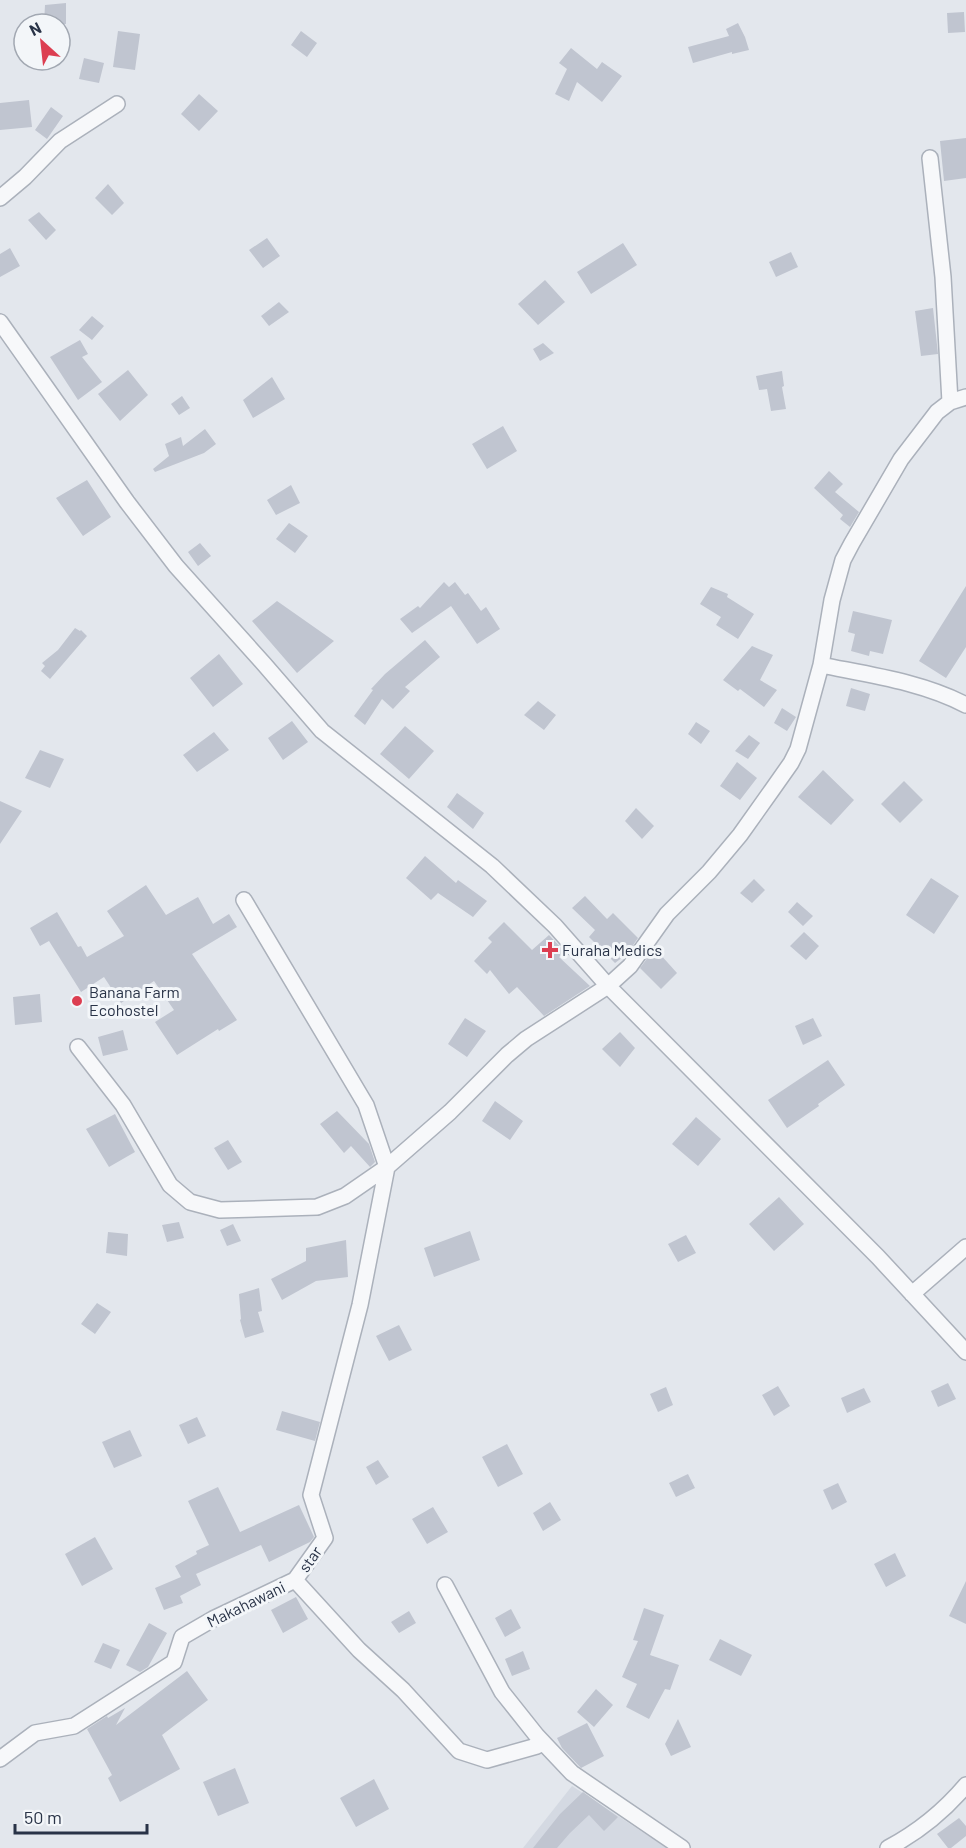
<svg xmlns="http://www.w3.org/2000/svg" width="966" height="1848" viewBox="0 0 966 1848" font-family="Barlow,sans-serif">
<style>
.built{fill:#d4d9e2}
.building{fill:#c0c5d0}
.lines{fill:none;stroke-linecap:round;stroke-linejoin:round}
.street-casing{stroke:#abb1bb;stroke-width:18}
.street{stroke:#f7f8fa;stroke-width:15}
.poi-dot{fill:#dc3e51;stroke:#f3f6f9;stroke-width:2}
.labels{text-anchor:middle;stroke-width:6;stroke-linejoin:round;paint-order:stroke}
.poi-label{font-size:16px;fill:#293347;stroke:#f3f6f9;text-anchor:start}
.street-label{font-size:16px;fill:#293347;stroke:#f3f6f9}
</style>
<rect width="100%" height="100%" fill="#e3e7ed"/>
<path class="built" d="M572 1786 667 1848H523Z"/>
<path class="building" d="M66 3V24H44L45 5Z
M964 12 965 32 948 33 947 13Z
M738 23 745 37 749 50 732 54V52L693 63 688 47 729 36 726 29Z
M118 31 140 34 135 70 113 67Z
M301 31 317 43 307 57 291 45Z
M571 48 597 69 602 62 622 76 602 102 577 82 569 101 555 94 567 69 559 63Z
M84 58 104 63 99 83 79 79Z
M199 94 218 111 199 131 181 114Z
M29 100 32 127 0 130V103Z
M51 107 63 116 47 139 35 130Z
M966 138V178L944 181 940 141Z
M108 184 124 203 112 215 95 198Z
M39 212 56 230 46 240 28 220Z
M267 238 280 256 263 268 249 250Z
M623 243 637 265 591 294 577 272Z
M10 248 20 266 0 277V254Z
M791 252 798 267 776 277 769 262Z
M545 280 565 302 538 325 518 304Z
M279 302 289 312 269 326 261 316Z
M933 308 938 354 921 356 915 311Z
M92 316 104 326 92 340 79 330Z
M80 340 88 354 82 357 102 382 78 400 50 357Z
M543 343 554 353 540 361 533 349Z
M128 370 148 395 120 421 98 394Z
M782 371 784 386 782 387 786 409 771 411 767 389 759 390 756 376Z
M272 377 285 399 253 418 243 400Z
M182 396 190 408 179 415 171 404Z
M503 426 517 451 487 469 472 444Z
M205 429 216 444 204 453 155 472 153 469 169 456 165 444 181 437 183 446Z
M829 471 843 484 835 492 859 512 850 527 840 519 843 515 814 488Z
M87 480 111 517 83 536 56 498Z
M291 485 300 503 276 515 267 500Z
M289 523 308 536 295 553 276 539Z
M200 543 211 556 198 566 188 552Z
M444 582 449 587 455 582 465 595 468 593 481 611 486 607 500 629 477 644 451 606 412 633 400 619 418 606 420 608Z
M966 586V647L946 678 919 661Z
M711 587 728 594 727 597 754 614 738 639 716 625 721 617 700 604Z
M277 601 334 641 297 673 252 621Z
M853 611 892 620 883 654 870 651 869 656 851 651 855 634 848 632Z
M75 628 80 631 81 630 87 636 50 679 41 671 45 666 42 663 58 650Z
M425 640 440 657 405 687 410 691 393 709 382 699 365 725 354 716 373 690 371 689 385 674Z
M752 646 773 655 760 680 777 690 764 707 740 689 738 691 723 680Z
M219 654 243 684 213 707 190 678Z
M851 688 870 694 865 711 846 706Z
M538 701 556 715 544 730 524 715Z
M782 708 796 717 787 731 774 723Z
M292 721 308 742 283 760 268 738Z
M696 722 710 731 701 744 688 734Z
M405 726 434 751 409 779 380 754Z
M214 732 229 750 197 772 183 755Z
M749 735 760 743 748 759 735 751Z
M40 750 64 759 50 788 25 778Z
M737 762 757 778 740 800 720 786Z
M823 770 854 800 831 825 798 797Z
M904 781 923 800 900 823 881 804Z
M457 793 484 813 473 829 447 807Z
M0 801 22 811 0 844Z
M636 808 654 826 642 839 625 821Z
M425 856 456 883 458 880 487 901 473 917 438 893 431 900 406 878Z
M931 878 959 896 934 934 906 915Z
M754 879 765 890 752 903 740 893Z
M146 885 166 915 198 897 213 924 229 914 237 927 192 954 237 1020 219 1031 218 1029 177 1055 155 1022 174 1010 154 981 121 1003 104 977 81 992 49 941 40 946 30 928 57 912 78 947 81 946 87 957 124 936 107 911Z
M585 896 607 919 613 913 638 938 627 954 615 963 589 937 595 930 572 908Z
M797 902 813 916 803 926 788 912Z
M504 922 532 950 549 935 565 952 559 957 590 986 544 1016 517 987 509 994 490 970 487 974 474 961 492 942 488 938Z
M804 932 819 946 806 960 790 946Z
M652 952 656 956 659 953 677 973 661 989 640 968Z
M40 994 42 1022 15 1025 13 997Z
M465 1018 486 1031 467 1057 448 1044Z
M813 1018 822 1036 803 1045 795 1026Z
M123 1030 128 1050 103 1056 98 1037Z
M620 1032 635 1048 620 1067 602 1049Z
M828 1060 845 1085 818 1104 819 1106 787 1128 768 1100Z
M495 1101 523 1121 510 1140 482 1121Z
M337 1111 369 1144 375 1162 370 1167 351 1146 344 1153 320 1124Z
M115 1114 135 1152 109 1167 86 1129Z
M696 1117 721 1139 698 1166 672 1144Z
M228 1140 242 1162 228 1170 214 1148Z
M779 1197 804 1224 774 1251 749 1224Z
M179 1222 184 1238 167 1242 162 1225Z
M233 1224 241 1241 227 1246 220 1230Z
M470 1231 480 1260 434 1277 424 1248Z
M108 1232 128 1234 127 1256 106 1253Z
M686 1235 696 1253 678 1262 668 1244Z
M346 1240 348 1277 316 1281 282 1300 271 1279 306 1261V1248Z
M259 1288 262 1311 258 1312 264 1332 245 1338 240 1320 241 1319 239 1294Z
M97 1303 111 1312 95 1334 81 1324Z
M399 1325 412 1350 389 1361 376 1336Z
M948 1383 956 1399 938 1407 931 1391Z
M778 1386 790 1406 774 1416 762 1395Z
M666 1387 673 1405 658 1412 650 1394Z
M864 1388 871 1402 847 1413 841 1398Z
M282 1411 320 1422 315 1441 276 1430Z
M197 1417 206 1436 188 1444 179 1425Z
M130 1430 142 1456 114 1468 102 1442Z
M507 1444 523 1474 498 1487 482 1457Z
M378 1460 389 1477 376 1485 366 1467Z
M688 1474 695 1488 676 1497 669 1483Z
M838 1483 847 1502 832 1510 823 1490Z
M218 1487 240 1532 299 1505 314 1537 310 1542 269 1562 261 1545 196 1574 201 1585 180 1596 183 1603 164 1610 155 1588 181 1577 175 1566 197 1554 196 1551 209 1545 188 1501Z
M550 1502 561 1520 543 1531 533 1513Z
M433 1507 448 1532 427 1544 412 1519Z
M95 1537 113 1569 82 1586 65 1554Z
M895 1553 906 1576 886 1587 874 1564Z
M966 1581V1624L949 1616Z
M296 1597 308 1619 283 1633 271 1610Z
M644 1608 664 1615 650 1655 679 1665 670 1690 665 1689 649 1719 626 1707 637 1684 622 1677 638 1641 633 1640Z
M511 1609 521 1628 505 1637 495 1618Z
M409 1611 416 1623 399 1633 391 1622Z
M149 1623 167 1633 148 1667 140 1672 126 1665Z
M720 1639 752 1655 741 1676 709 1660Z
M103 1643 120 1650 111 1669 94 1662Z
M523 1651 530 1669 512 1676 505 1659Z
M187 1671 208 1700 162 1735 180 1769 120 1802 108 1778 112 1775 87 1729 107 1716 108 1718 125 1708 116 1725Z
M596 1689 613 1705 594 1727 577 1712Z
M678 1719 691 1747 671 1756 665 1744Z
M587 1723 604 1756 581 1768 562 1748 557 1738Z
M235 1768 249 1803 218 1816 203 1782Z
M374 1779 389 1809 356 1827 340 1798Z
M583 1792 618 1817 604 1831 589 1815 570 1833 557 1848H533L560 1814Z
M959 1818 966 1826V1836L951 1848H948L937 1834Z"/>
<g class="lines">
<defs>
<path id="street" d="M930 158 943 277 950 402
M0 198 25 177 60 141 117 104
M0 322 127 502 176 566 264 664 322 731 492 866 555 926 608 986 878 1257 966 1352
M821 665C870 675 922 682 966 705
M244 900 366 1105 387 1167 360 1305 311 1495 325 1538 295 1580
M78 1047 123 1105 170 1185 190 1202 220 1210 317 1207 345 1196 387 1167 450 1112 507 1055 526 1039 608 986 630 966 667 914 709 872 740 835 772 790 791 763 798 749 821 665 832 600 843 560 852 543 901 459 937 412 950 402 966 397
M912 1294 966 1247
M445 1585 502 1692 537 1736 572 1773 682 1848
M0 1759 35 1733 74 1726 174 1662 182 1637 213 1619 295 1580 359 1650 403 1690 459 1751 487 1760 537 1746
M888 1848C918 1832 944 1811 966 1785"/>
</defs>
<use href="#street" class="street-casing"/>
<use href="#street" class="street"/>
</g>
<g class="poi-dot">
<path d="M547 941h6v6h6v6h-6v6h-6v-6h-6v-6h6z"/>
<circle cx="77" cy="1001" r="6"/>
</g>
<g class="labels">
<g class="poi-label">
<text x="562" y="956">Furaha Medics</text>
<text x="89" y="998">Banana Farm<tspan x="89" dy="18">Ecohostel</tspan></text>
</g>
<g class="street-label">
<text transform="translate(310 1559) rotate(-55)" y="6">star</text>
<text transform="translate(246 1604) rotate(-26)" y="6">Makahawani</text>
</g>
</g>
<g transform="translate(42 42) rotate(333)"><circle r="28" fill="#f3f6f9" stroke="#a2a8b2" stroke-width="1.5"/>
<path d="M0-4.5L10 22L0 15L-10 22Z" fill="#dc3e51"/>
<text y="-9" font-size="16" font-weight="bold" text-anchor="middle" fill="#293347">N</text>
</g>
<path d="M15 1824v9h132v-9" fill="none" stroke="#293347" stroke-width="3"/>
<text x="24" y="1824" font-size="18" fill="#293347" stroke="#f3f6f9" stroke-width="4.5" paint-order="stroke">50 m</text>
</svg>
